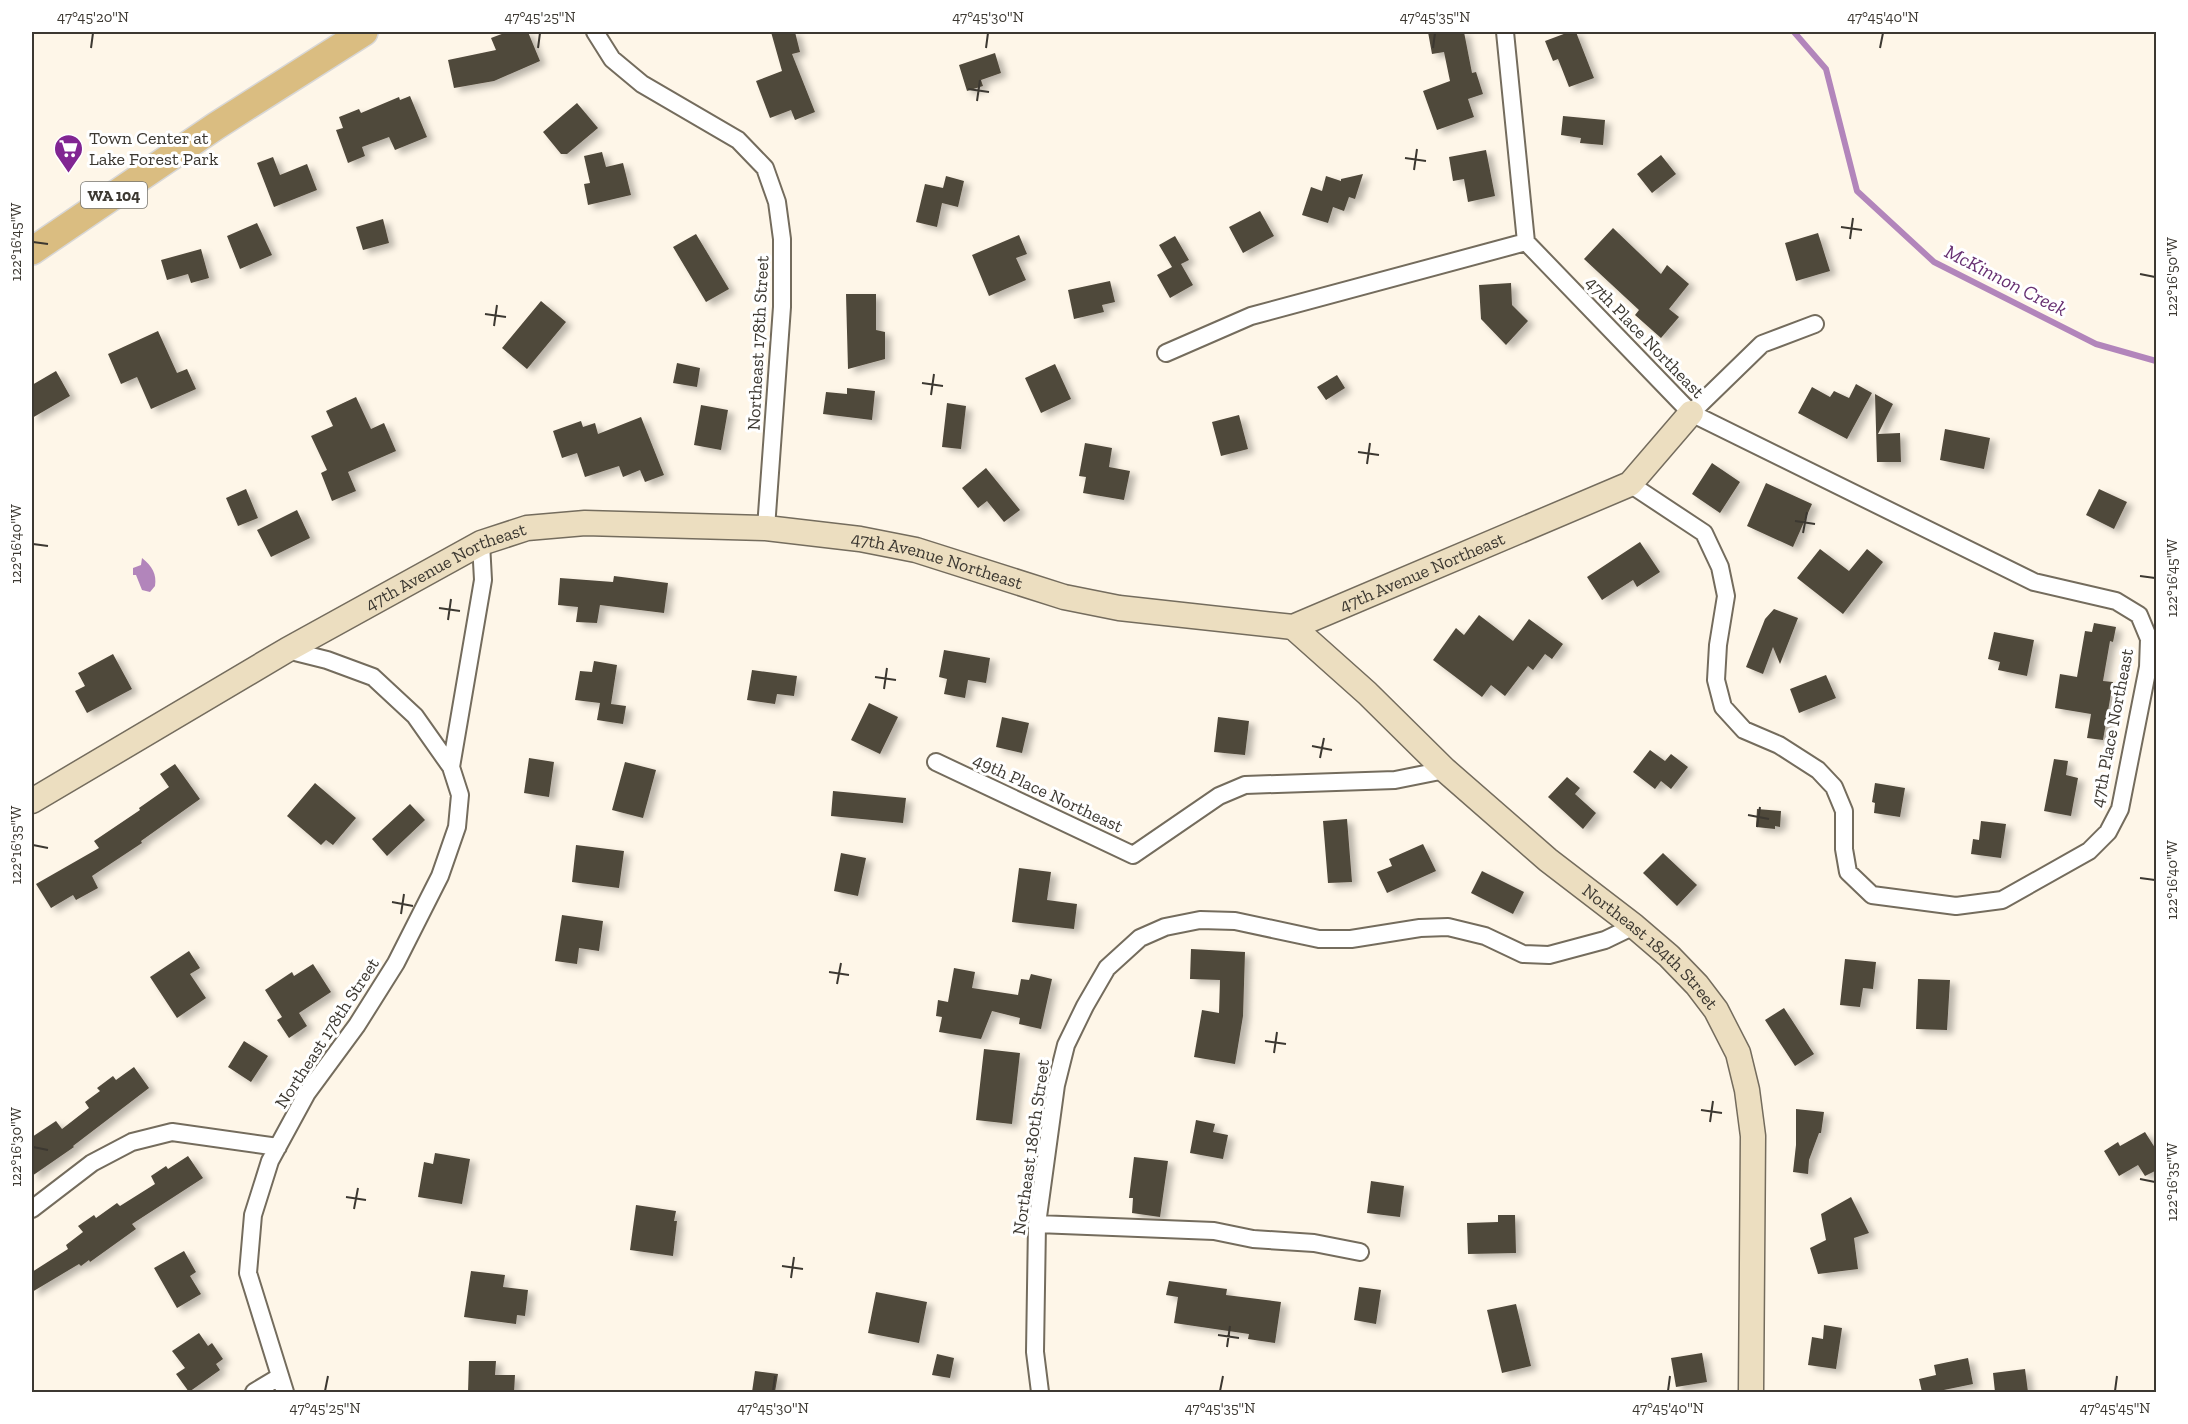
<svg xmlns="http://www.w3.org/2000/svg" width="2188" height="1424" viewBox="0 0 2188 1424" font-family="'Zilla Slab',serif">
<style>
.water{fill:#b285bb}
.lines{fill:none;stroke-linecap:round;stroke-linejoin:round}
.stream{stroke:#b285bb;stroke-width:6}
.building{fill:#50483a;filter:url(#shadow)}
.street-casing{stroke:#746c5d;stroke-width:20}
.secondary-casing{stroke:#746c5d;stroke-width:27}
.primary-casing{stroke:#d8d7d6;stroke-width:30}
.street{stroke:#fff;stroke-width:16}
.secondary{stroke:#ecdec0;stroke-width:24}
.primary{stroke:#dabd81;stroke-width:27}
.ticks{fill:none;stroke:#3c3831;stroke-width:2}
.labels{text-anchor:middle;stroke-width:6;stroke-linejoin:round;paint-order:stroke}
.shield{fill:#fff;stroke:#76746f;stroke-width:1.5}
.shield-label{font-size:16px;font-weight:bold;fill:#3c3831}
.poi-label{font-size:18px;fill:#3c3831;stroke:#fff;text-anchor:start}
.street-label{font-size:18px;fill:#3c3831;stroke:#fff}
.water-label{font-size:20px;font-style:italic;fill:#673072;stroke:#fff}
.neatline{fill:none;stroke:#3c3831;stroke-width:2}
.ticks-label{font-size:15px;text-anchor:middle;fill:#3c3831}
</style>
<defs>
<filter id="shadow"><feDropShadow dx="6" dy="4" stdDeviation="3" flood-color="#0004"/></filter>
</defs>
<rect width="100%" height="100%" fill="#fef6e8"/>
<path class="water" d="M142 558C152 566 157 574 155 586L150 592 142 590 136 575H133V568L141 565Z"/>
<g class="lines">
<path class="stream" d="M1794 32 1826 69 1857 191 1934 262 2096 344 2156 361"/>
</g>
<path class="building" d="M507 32H528L540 61 494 81 454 88 448 60 496 50 491 38Z
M771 32H795L800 52 792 54 815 112 795 120 791 110 770 118 756 81 782 71Z
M1428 32H1464L1472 73 1476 72 1483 94 1468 99 1474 117 1437 130 1423 91 1450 81 1444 52 1432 54Z
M1569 32H1576L1594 78 1569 87 1558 59 1553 61 1545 41Z
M995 53 1001 73 981 80 983 86 967 91 959 65Z
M410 96 427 137 395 150 389 137 362 147 365 156 348 163 336 130 343 128 339 117 359 109 361 113 399 97 400 100Z
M577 103 598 128 567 154H561L543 132Z
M1563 116 1605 120 1603 145 1580 143 1581 138 1561 135Z
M1486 150 1495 196 1468 202 1464 179 1453 181 1449 157Z
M602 152 606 167 623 163 631 195 588 205 584 184 590 183 584 156Z
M1661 155 1676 174 1652 193 1637 174Z
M273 157 280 175 307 164 317 190 274 207 257 163Z
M1363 174 1355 199 1349 197 1344 211 1333 207 1328 223 1302 215 1311 187 1322 191 1326 176 1341 181V179Z
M946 176 964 181 958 207 942 203 937 227 916 222 925 184 943 188Z
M1260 211 1274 236 1243 253 1229 227Z
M383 219 389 243 363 250 356 227Z
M257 223 272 255 240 269 227 236Z
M1613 228 1661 274 1667 265 1689 284 1669 309 1679 317 1661 338 1635 315 1639 310 1584 259Z
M1818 233 1830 271 1796 281 1785 243Z
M696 234 729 289 706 302 673 247Z
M1019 235 1027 254 1016 258 1026 280 989 296 972 255Z
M1175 236 1189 260 1181 264 1193 285 1170 298 1157 275 1172 267 1159 245Z
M201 249 209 278 191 283 188 274 167 280 161 260Z
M1110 281 1115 302 1102 305 1104 312 1074 319 1068 290Z
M1511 283 1512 305 1528 321 1506 345 1481 319 1479 285Z
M846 294H876V330L885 332V359L848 369Z
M541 301 566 322 527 369 502 348Z
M158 331 177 373 187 369 196 389 151 409 137 377 121 384 108 354Z
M677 363 700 368 697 387 673 383Z
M1055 364 1071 399 1041 413 1025 378Z
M56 371 70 396 32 418V385Z
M1337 375 1345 388 1326 400 1317 387Z
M1856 384 1872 393 1847 439 1798 413 1812 387 1830 397 1834 391 1849 398Z
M847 388 875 391 872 420 823 414 826 392 847 394Z
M1875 394 1893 404 1878 434 1900 433 1901 462H1877Z
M356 397 371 429 384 423 396 451 348 472 356 491 332 501 321 473 327 470 311 436 333 426 326 411Z
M947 403 966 406 961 449 942 447Z
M701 405 728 410 721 450 694 445Z
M1239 415 1248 449 1221 456 1212 422Z
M641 417 664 475 645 482 640 470 623 477 619 466 585 477 577 453 562 458 553 431 581 421 583 427 595 423 598 434Z
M1945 429 1990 438 1984 469 1940 460Z
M1085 443 1112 448 1109 467 1130 471 1124 500 1083 493 1086 477 1079 476Z
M1712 463 1740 482 1720 513 1692 494Z
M986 468 1020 510 1004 522 987 501 978 508 962 488Z
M1766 483 1812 504 1793 547 1747 526Z
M246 489 258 518 238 526 226 498Z
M2099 489 2127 502 2114 529 2086 515Z
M297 510 310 538 271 557 257 530Z
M1640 542 1660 572 1637 587 1633 580 1602 600 1587 577Z
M1820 549 1849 571 1867 549 1883 562 1843 614 1797 578Z
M614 576 668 583 664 613 600 605 597 623 576 622 578 607 558 605 560 578 613 582Z
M1774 609 1798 618 1780 664 1773 647 1763 674 1746 667 1765 619Z
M1479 615 1513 641 1529 619 1563 644 1552 659 1545 654 1533 670 1528 666 1505 696 1491 685 1482 697 1433 660 1456 628 1464 635Z
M2094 623 2116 627 2113 642 2110 641 2103 681 2113 682 2103 740 2087 738 2091 714 2055 708 2060 674 2077 677 2085 631 2092 632Z
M1994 632 2034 640 2027 676 1998 670 2000 662 1988 659Z
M944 650 990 658 986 683 968 680 965 698 944 694 947 679 939 677Z
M113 654 132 689 87 713 75 691 85 686 78 673Z
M594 661 617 665 611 704 626 706 623 724 597 720 600 703 575 700 580 671 592 672Z
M752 670 797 676 794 696 777 694 775 704 747 700Z
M1826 675 1836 698 1799 713 1790 689Z
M869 703 898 717 880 754 851 740Z
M1002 717 1029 723 1022 753 996 747Z
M1218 717 1249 721 1245 755 1214 752Z
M1650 750 1665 761 1671 754 1688 767 1671 789 1661 781 1655 789 1633 772Z
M529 758 554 762 549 797 524 793Z
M2054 759 2068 761 2066 775 2078 778 2071 816 2044 811Z
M625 762 656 770 643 818 612 810Z
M175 764 200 799 141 841 142 843 92 876 98 888 76 900 73 895 51 908 36 884 99 848 94 841 140 810 139 808 169 787 160 774Z
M1567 777 1580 788 1575 794 1596 813 1583 829 1548 797Z
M315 783 356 818 333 845 326 840 321 845 287 816Z
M1875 783 1905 788 1900 817 1874 813 1875 803 1872 802Z
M833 791 906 798 903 823 831 816Z
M410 804 425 820 387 856 372 839Z
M1757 809 1781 811 1780 827 1775 826V829L1756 827Z
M1347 819 1352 882 1328 883 1323 821Z
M1981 821 2006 824 2001 858 1971 854 1973 839 1979 840Z
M1423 844 1436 871 1387 893 1377 872 1392 866 1389 859Z
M576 845 624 851 619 888 572 882Z
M841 853 866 858 858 896 834 891Z
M1663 853 1697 885 1677 906 1643 873Z
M1019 868 1051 872 1047 900 1077 904 1074 929 1012 922Z
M1482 871 1524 892 1513 914 1471 893Z
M562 915 603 921 599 951 579 948 577 964 555 961Z
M1191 949 1245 952 1243 1016 1235 1064 1194 1057 1202 1010 1219 1013 1220 980 1190 979Z
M189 951 200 968 190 974 206 998 177 1018 150 977Z
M1845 959 1876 962 1873 989 1863 988 1860 1007 1840 1005Z
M313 964 331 992 299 1013 307 1026 289 1038 277 1020 282 1017 265 990 292 972 294 976Z
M954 968 975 972 972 988 1018 995 1021 979 1029 980 1031 974 1052 979 1041 1029 1019 1024 1020 1018 992 1011 981 1039 939 1032 942 1017 936 1016 938 1000 948 1002Z
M1918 979 1950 980 1947 1030 1916 1029Z
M1784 1008 1814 1054 1795 1066 1765 1020Z
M244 1041 268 1056 251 1082 228 1067Z
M984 1049 1020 1053 1012 1124 976 1120Z
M134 1067 149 1088 73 1146 74 1147 32 1176V1137L56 1121 62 1129 89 1108 85 1102 100 1091 97 1088 113 1076 116 1080Z
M1796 1109 1824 1112 1821 1133H1819L1809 1160 1808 1174 1793 1172 1796 1145Z
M1196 1120 1215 1124 1213 1132 1228 1135 1223 1159 1190 1153Z
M2145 1132 2157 1151V1170L2145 1176 2138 1165 2119 1176 2104 1151 2118 1142 2120 1146Z
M435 1153 470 1159 462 1204 418 1197 424 1162 433 1164Z
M188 1156 203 1178 132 1224 136 1229 90 1262 89 1260 81 1266 79 1264 32 1292V1272L68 1249 66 1245 83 1232 78 1226 94 1215 96 1218 117 1203 120 1206 155 1184 151 1176 166 1166 168 1169Z
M1134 1157 1168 1161 1160 1217 1132 1213 1133 1198H1129Z
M1371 1181 1404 1186 1400 1217 1367 1213Z
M1851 1197 1869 1233 1854 1238 1858 1269 1818 1274 1810 1248 1826 1240 1821 1214Z
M636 1205 676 1211 674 1221H677L673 1256 630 1250Z
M1498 1215H1515L1516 1253 1468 1254 1467 1223 1498 1222Z
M184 1251 196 1272 190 1276 201 1294 177 1308 154 1268Z
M471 1271 505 1275 503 1287 528 1290 525 1316 517 1315 516 1324 464 1317Z
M1169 1281 1227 1289 1226 1295 1281 1302 1275 1343 1248 1339 1249 1334 1174 1323 1178 1297 1166 1295Z
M1359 1287 1381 1290 1376 1324 1354 1320Z
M876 1292 927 1302 919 1343 868 1333Z
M1516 1304 1531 1366 1502 1373 1487 1310Z
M1824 1325 1842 1328 1836 1369 1808 1365 1812 1337 1823 1339Z
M199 1333 208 1346 212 1343 223 1359 216 1364 220 1370 189 1392 176 1374 185 1368 172 1351Z
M1702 1353 1707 1382 1676 1387 1671 1358Z
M937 1354 954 1358 950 1378 932 1375Z
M1968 1358 1973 1384 1934 1392H1922L1919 1379 1936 1375 1934 1365Z
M469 1361H496L495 1375H515L514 1392H468Z
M2025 1369 2028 1392H1995L1993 1373Z
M755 1371 778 1374 775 1392H752Z"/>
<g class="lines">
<defs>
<path id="street" d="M595 32 612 59 642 84 738 140 765 168 777 202 782 239V307L766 528
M1526 242 1691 413 2034 582 2116 601 2139 615 2149 639 2148 667 2120 809 2108 832 2089 851 2002 900 1956 906 1872 895 1848 872 1844 849V811L1834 787 1818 770 1779 745 1744 730 1723 707 1716 680 1718 645 1726 596 1720 567 1704 533 1630 484
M1166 353 1251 316 1526 242 1505 32
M1691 413 1762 344 1815 324
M936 762 1133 855 1219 796 1245 785 1395 780 1445 770
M451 767 483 580 481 543
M32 1209 92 1163 132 1142 172 1132 278 1147
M1037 1224 1214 1231 1253 1239 1314 1243 1360 1252
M254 1392 279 1377
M285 1392 248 1273 253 1215 270 1161 307 1093 357 1025 396 963 440 876 457 827 460 795 451 767 415 716 373 677 327 660 287 650
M1040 1392 1035 1352 1037 1224 1056 1085 1066 1045 1085 1006 1107 968 1140 938 1165 927 1200 920 1235 921 1319 939H1351L1420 928 1448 927 1485 936 1523 954 1549 955 1605 940 1634 926"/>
<g id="secondary">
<path id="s1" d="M1293 627 1367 693 1445 770 1548 860 1634 926 1669 956 1697 985 1716 1010 1738 1053 1747 1090 1753 1136 1751 1392"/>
<path id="s2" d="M32 801 287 650 481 543 527 528 585 523 766 528 860 539 916 550 1064 597 1119 608 1293 627 1630 484 1691 413"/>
</g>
<path id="primary" d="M32 251 216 126 364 32"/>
</defs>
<use href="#street" class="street-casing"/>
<use href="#secondary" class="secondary-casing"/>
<use href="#primary" class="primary-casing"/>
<use href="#street" class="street"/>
<use href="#secondary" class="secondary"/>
<use href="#primary" class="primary"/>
</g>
<path class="ticks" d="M91 48 93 33M538 48 540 33M986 48 988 33M1433 48 1435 33M1880 48 1883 33M968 89 989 92M977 101 980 80M1405 158 1426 161M1414 170 1417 149M1841 227 1862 230M1850 239 1853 218M33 242 48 244M2140 274 2155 277M485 314 506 317M494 326 497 305M922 383 943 386M931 395 934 374M1358 452 1379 455M1367 464 1370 443M1795 521 1815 524M1803 533 1807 512M33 544 48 546M2140 576 2155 578M439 608 460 611M448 620 451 599M875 677 896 680M884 689 887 668M1312 746 1332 750M1320 758 1324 738M1748 815 1769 819M1757 827 1760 807M33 845 48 848M2140 878 2155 880M392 902 413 906M401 914 404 894M829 972 849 975M837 984 841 963M1265 1041 1286 1044M1274 1053 1277 1032M1701 1110 1722 1113M1710 1122 1713 1101M33 1147 48 1150M2140 1179 2155 1182M346 1197 366 1200M354 1209 358 1188M782 1266 803 1269M791 1278 794 1257M1218 1335 1239 1338M1227 1347 1230 1326M325 1391 328 1376M773 1391 775 1376M1220 1391 1223 1376M1668 1391 1670 1376M2115 1391 2117 1376"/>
<defs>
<symbol id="supermarket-pin" viewBox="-11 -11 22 30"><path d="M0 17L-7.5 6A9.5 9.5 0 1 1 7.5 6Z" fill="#812592" stroke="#fff"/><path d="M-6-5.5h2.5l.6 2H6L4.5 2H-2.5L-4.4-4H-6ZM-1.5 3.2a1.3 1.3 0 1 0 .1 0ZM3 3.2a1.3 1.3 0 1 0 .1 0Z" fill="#fff"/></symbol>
</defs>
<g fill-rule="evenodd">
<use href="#supermarket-pin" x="52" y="132" width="33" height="45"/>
</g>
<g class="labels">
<rect class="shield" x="81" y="182" width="66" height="26" rx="4.5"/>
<g class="shield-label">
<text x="114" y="201">WA 104</text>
</g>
<g class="poi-label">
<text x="89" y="144">Town Center at<tspan x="89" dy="21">Lake Forest Park</tspan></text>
</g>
<g class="street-label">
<text transform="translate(1645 337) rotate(46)" y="6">47th Place Northeast</text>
<text transform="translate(758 343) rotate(-87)" y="6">Northeast 178th Street</text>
<text dy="6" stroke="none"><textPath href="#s2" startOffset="980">47th Avenue Northeast</textPath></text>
<text dy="6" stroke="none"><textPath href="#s2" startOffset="476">47th Avenue Northeast</textPath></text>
<text dy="6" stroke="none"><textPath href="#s2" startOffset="1484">47th Avenue Northeast</textPath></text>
<text transform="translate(2112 728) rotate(-79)" y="6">47th Place Northeast</text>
<text transform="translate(1048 793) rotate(25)" y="6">49th Place Northeast</text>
<text dy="6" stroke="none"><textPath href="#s1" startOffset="480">Northeast 184th Street</textPath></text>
<text transform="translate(327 1033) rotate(-57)" y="6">Northeast 178th Street</text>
<text transform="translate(1031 1147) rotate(-82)" y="6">Northeast 180th Street</text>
</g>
<g class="water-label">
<text transform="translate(2006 280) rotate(27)" y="7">McKinnon Creek</text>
</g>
</g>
<rect width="2188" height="1424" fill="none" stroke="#ffffff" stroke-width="66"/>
<rect x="33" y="33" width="2122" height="1358" class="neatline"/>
<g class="ticks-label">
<text x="93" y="22">47°45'20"N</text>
<text x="540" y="22">47°45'25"N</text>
<text x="988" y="22">47°45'30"N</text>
<text x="1435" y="22">47°45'35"N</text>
<text x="1883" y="22">47°45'40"N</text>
<text transform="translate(16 242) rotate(-90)" y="5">122°16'45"W</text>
<text transform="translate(2172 277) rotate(-90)" y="5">122°16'50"W</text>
<text transform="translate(16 544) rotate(-90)" y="5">122°16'40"W</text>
<text transform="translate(2172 578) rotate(-90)" y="5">122°16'45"W</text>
<text transform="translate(16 845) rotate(-90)" y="5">122°16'35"W</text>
<text transform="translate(2172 880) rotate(-90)" y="5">122°16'40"W</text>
<text transform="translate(16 1147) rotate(-90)" y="5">122°16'30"W</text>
<text transform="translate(2172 1182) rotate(-90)" y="5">122°16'35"W</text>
<text x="325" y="1413">47°45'25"N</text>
<text x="773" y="1413">47°45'30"N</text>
<text x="1220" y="1413">47°45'35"N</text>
<text x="1668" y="1413">47°45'40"N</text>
<text x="2115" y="1413">47°45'45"N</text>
</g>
</svg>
